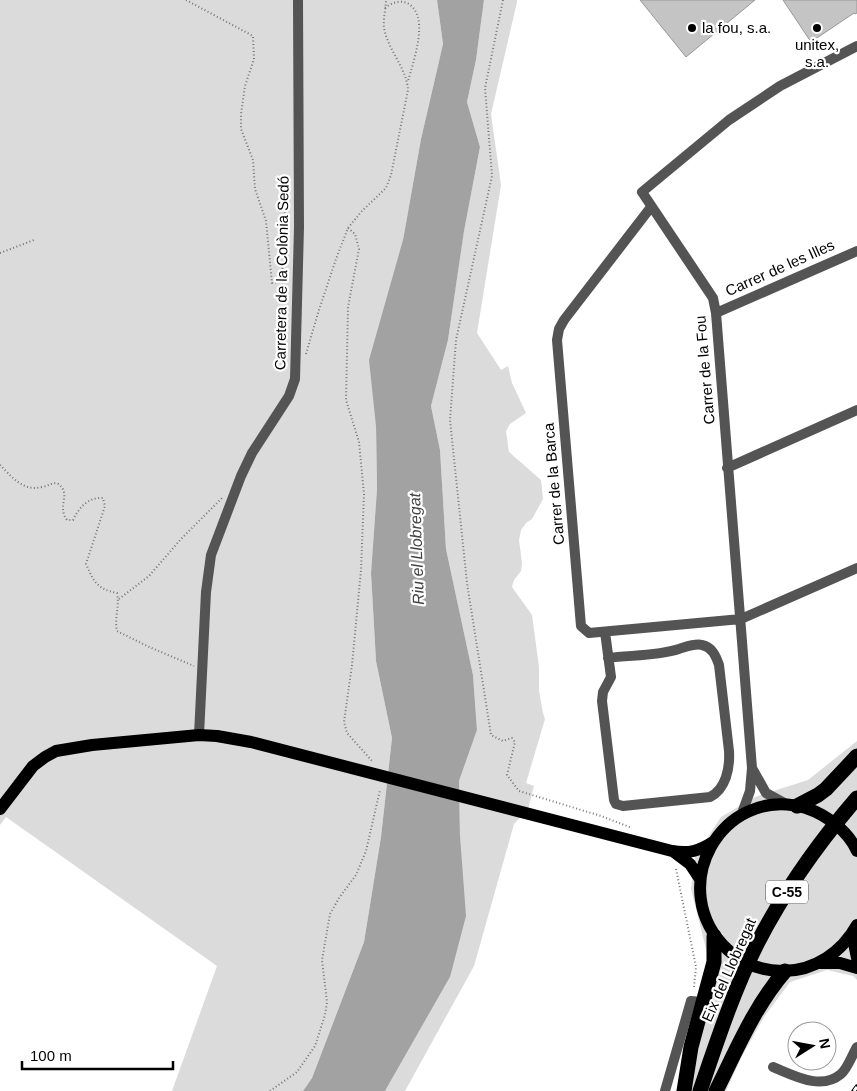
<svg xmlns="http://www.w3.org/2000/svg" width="857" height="1091" viewBox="0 0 857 1091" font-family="Helvetica,sans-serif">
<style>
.green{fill:#dbdbdb}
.water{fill:#a2a2a2}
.building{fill:#c4c4c4;stroke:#989898}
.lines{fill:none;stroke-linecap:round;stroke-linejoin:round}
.path{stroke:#767676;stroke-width:2;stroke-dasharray:1 2.5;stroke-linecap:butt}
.minor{stroke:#545454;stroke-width:10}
.major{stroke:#000;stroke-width:12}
.highway{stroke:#000;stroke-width:15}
.rail-casing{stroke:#000;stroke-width:5}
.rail{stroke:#fff;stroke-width:3;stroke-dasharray:9;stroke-linecap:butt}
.poi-dot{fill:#000;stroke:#fff;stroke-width:2}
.labels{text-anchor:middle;stroke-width:4.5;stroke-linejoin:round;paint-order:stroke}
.shield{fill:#fff;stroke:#4c4c4c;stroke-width:1}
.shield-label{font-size:14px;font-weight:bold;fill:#000}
.poi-label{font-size:15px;fill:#000;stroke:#fff;text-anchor:start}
.street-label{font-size:15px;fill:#000;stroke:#fff}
.water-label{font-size:16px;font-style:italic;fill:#434343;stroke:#fff}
</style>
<rect width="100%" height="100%" fill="#fff"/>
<path class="green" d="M0 0H437L443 44 421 139 403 240 376 426 377 489 371 573 376 661 392 738 381 837 364 942 312 1078 303 1091H172L217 966 6 817 0 825Z
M484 0H517V2L491 114 501 185 477 333 501 370 508 366 512 383 526 413 510 424 506 431 509 452 541 480 543 499 532 519 526 523 521 530 519 540 522 563 521 571 514 580 512 587 532 615 539 667V691L543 713 545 719 526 783 534 786 528 809 514 824 474 966 405 1091H385L450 977 460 836 459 781 477 730 473 675 446 549 440 450 431 406 448 340 464 230 480 147 467 102 476 60Z
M857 741V980L853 976 827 970 790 982 764 1017 741 1058 726 1091H677L709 961 691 889 695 857 721 817 755 797 808 780Z"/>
<path class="water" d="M437 0H484L476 60 467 102 480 147 464 231 448 340 431 406 440 450 446 549 473 675 477 730 459 781 460 836 466 916 450 977 385 1091H303L312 1078 364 942 381 837 392 738 376 661 371 573 377 489 376 426 369 360 403 240 421 139 443 44Z"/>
<path class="building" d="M640 0H755L686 57Z
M783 0H857V13L855 14 854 13 811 42Z"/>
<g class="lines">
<path class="path" d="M186 0 253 36 254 59 245 86 241 114V129L253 160 255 189 266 221 272 283 279 282 285 258V207L289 205
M503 0 485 88 492 176 456 340 450 420 467 583 491 735 503 741 512 738 515 742 507 775 519 791 601 816 632 828
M385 8C391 3 399 0 407 3 431 15 413 62 408 81
M348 228 355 234 359 249 348 307 346 400 359 442 364 494 361 570 352 665 344 722 347 733 373 762
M0 253 34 240
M306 354 318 313 336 259 348 228 361 212 386 188 391 175 408 90C407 69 388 50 384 28 383 18 386 9 386 0
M0 465C11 476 23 492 42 487 48 486 51 483 57 483 73 494 56 505 67 520H73C79 507 89 497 103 498L105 506 86 564C94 582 97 589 117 593 120 606 114 618 117 631L147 646 194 666
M119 599 149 576 181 539 222 498
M676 869 696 967 694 987
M270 1091 297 1072 315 1046 325 1015 327 1002 322 960 330 914 339 898 356 875 366 851 380 790"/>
<path class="minor" d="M651 207 564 320 559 329 557 340 581 626 589 633 741 619 857 568
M716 313 857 251
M727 468 857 410
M605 632 611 677 603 692 602 701 614 800 616 804 623 806 710 797C726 789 730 768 729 751L719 665C716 656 712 647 702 645 695 643 686 647 679 649 657 656 631 655 608 658
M199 735 206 592 211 555 241 476 252 453 289 396 295 379 299 227 298 0
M752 768 766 793 786 804
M741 816 750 791 752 768 716 313 713 298 642 192 729 120 780 86 857 46
M773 1067C793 1075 821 1091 841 1074 848 1068 852 1055 857 1047
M665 1091 691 1001 702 1002"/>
<path class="major" d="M0 809 33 766 45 757 56 751 92 745 199 735 217 736 251 742 672 851C689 854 699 851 713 842
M857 851C848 831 827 815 806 808 721 783 663 890 728 950 743 964 763 971 783 971 815 971 842 952 857 925
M674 852 690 864 700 879
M852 933 857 958
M820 963H840L857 968"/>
<path class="highway" d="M797 806 818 795 826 789 857 756
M684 1091 691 1047 714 962V936
M700 1091C717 1041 734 989 758 942 785 890 819 842 857 798
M716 1091C737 1049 754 1007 785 971"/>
<defs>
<path id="rail" d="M854 1091 857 1087"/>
</defs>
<use href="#rail" class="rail-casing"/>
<use href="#rail" class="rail"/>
</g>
<g class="poi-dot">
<circle cx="692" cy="28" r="5"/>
<circle cx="817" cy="28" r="5"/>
</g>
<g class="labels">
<rect class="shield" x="766" y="880.5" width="42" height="23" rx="4"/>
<g class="shield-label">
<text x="787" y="897">C-55</text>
</g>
<g class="poi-label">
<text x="702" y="33">la fou, s.a.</text>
<text x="817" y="50" text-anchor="middle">unitex,<tspan x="817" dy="17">s.a.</tspan></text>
</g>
<g class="street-label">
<text transform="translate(780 268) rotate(-24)" y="5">Carrer de les Illes</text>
<text transform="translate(282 273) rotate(-89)" y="5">Carretera de la Colònia Sedó</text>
<text transform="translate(705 370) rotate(-95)" y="5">Carrer de la Fou</text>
<text transform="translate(554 484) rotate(-95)" y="5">Carrer de la Barca</text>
<text transform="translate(729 970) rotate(-66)" y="5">Eix del Llobregat</text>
</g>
<g class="water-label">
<text transform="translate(416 549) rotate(-92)" y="6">Riu el Llobregat</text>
</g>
</g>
<g transform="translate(812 1046) rotate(79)"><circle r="24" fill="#ffffff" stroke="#999999"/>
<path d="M0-4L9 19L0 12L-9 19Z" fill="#000000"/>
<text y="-8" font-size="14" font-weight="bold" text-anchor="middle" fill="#000000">N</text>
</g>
<path d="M22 1061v8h151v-8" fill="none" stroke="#000000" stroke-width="2.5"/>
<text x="30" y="1061" font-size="15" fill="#000000" stroke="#ffffff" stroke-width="4" paint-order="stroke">100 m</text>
</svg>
